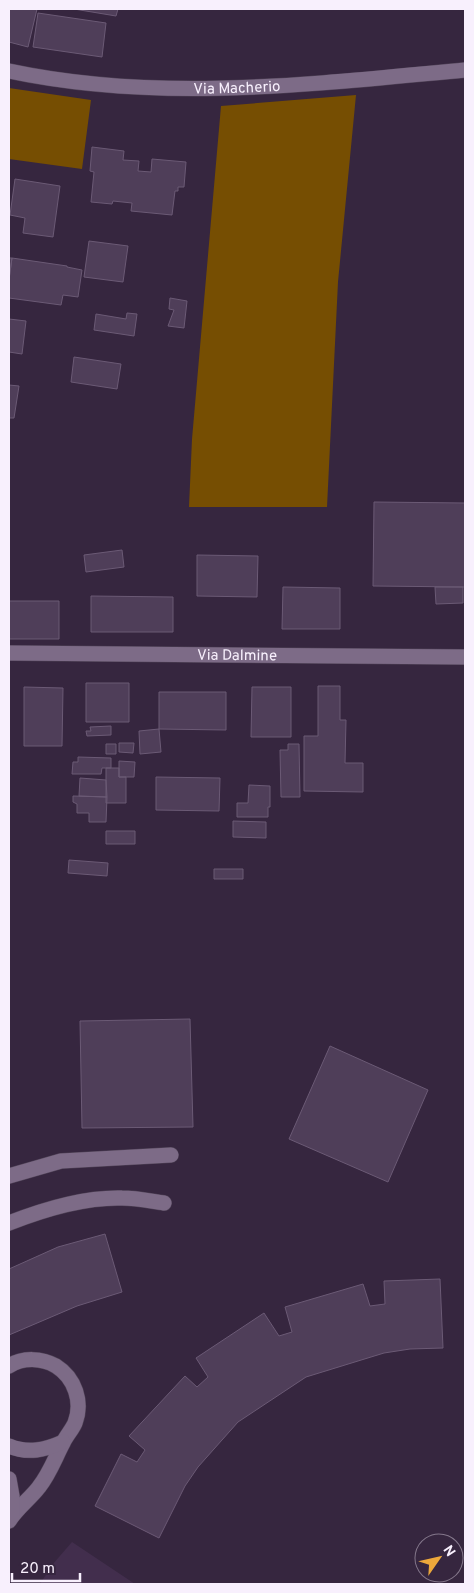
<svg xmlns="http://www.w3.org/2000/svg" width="474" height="1593" viewBox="0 0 474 1593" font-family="Overpass,sans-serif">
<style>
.built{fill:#422e4d}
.green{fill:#764e02}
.building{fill:#4f3e59;stroke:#6b5a75}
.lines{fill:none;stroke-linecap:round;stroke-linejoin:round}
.minor-casing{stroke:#524559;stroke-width:16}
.minor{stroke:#7d6b87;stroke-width:15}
.labels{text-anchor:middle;stroke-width:5;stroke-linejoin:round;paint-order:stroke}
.street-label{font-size:15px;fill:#f8f0fd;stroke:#36263f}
</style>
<rect width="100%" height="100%" fill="#36263f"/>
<path class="built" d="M72 1542 135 1584H40L53 1564Z"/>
<path class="green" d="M9 88 91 100 82 169 9 159Z
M356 95 338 282 327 507H189L192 439 221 106Z"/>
<path class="building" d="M9 9H37L28 47 9 42Z
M74 9H118L116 16Z
M38 13 106 23 102 57 33 47Z
M92 147 124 151 123 160 139 161 138 171 151 172 152 159 186 162 184 187H178V191H175L172 215 131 211 132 203 113 201 112 204 91 202 94 172 90 171Z
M15 179 60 186 53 237 23 233 25 218 10 215Z
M89 241 128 246 123 282 84 277Z
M9 258H12L9 279Z
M12 258 67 266V267L82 270 78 297 63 295 61 305 9 298V280Z
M170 298 187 301 184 328 168 326 174 310 169 309Z
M127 313 137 314 134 336 94 330 96 314 126 319Z
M9 319 26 321 22 354 9 352Z
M74 357 121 364 117 389 71 382Z
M9 385 19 386 14 418H9Z
M374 502 465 503V587L373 586Z
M122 550 124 567 86 572 84 555Z
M197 555 258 556 257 597 197 596Z
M283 587 340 588V629H282Z
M435 587H463V603L436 604Z
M91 596 173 597V632H91Z
M9 601H59V639H9Z
M86 683H129V722H86Z
M318 686H340V720H346L345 763H363V792L304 791V736H318Z
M24 687 63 688 62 746H24Z
M252 687H291V737H251Z
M159 692H226V730L159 729Z
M111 726V735L87 736 86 731H91L90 727Z
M159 729 161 752 140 754 139 731Z
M119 743H134L133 753 119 752Z
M106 744H116V754H106Z
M288 744H299L300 797H281L280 750H288Z
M78 757 111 758V768H102L101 774H72L73 762H78Z
M119 761 135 762 134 777H119Z
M106 768H119V777H126V803H106Z
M156 777 220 778 219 811 156 810Z
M80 778 106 780 107 797 79 796Z
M249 785 270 786V807H268V817H237V803H248Z
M73 796 107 797 106 822H89V813H77V804L73 802Z
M233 821 266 822V838L233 837Z
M106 831H135V844H106Z
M69 860 108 863 107 876 68 873Z
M214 869H243V879H214Z
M190 1019 193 1127 82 1128 80 1021Z
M330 1046 428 1090 388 1182 289 1139Z
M105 1234 122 1292 77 1306 9 1335V1269L58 1247Z
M440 1279 443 1348 410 1349 384 1353 306 1377 238 1422 198 1467 185 1486 159 1538 95 1506 121 1454 137 1462 145 1450 129 1436 185 1376 197 1387 208 1377 196 1358 264 1313 279 1336 292 1332 285 1307 363 1284 370 1306 385 1304 384 1281Z"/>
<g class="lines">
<defs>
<g id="minor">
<path id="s1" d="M9 71C159 103 314 84 465 70"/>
<path id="s2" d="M9 653 465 657"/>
<path d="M9 1176 61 1161 171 1155"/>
<path d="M9 1223C42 1210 86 1197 122 1198 136 1198 150 1201 164 1203"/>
<path d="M9 1366C23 1357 42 1358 56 1366 75 1378 83 1402 75 1423 72 1430 66 1436 63 1443 55 1458 50 1473 39 1487 30 1499 17 1508 9 1521"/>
<path d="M9 1446C28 1454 45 1450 63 1442"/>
<path d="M9 1479 12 1496V1516"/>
</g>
</defs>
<use href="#minor" class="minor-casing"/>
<use href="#minor" class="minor"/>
</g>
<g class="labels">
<g class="street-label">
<text dy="5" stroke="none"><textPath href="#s1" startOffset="229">Via Macherio</textPath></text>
<text dy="5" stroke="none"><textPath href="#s2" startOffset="228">Via Dalmine</textPath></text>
</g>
</g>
<rect width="474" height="1593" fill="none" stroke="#f8f0fd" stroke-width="20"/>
<g transform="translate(439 1558) rotate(56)"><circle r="24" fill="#36263f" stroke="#84778b"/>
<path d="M0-4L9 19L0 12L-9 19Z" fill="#eda83b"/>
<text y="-8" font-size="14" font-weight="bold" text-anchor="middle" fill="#f8f0fd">N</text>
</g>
<path d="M12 1573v8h68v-8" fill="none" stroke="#f8f0fd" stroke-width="2.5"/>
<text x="20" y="1573" font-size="15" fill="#f8f0fd" stroke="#36263f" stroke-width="4" paint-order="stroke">20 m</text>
</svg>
